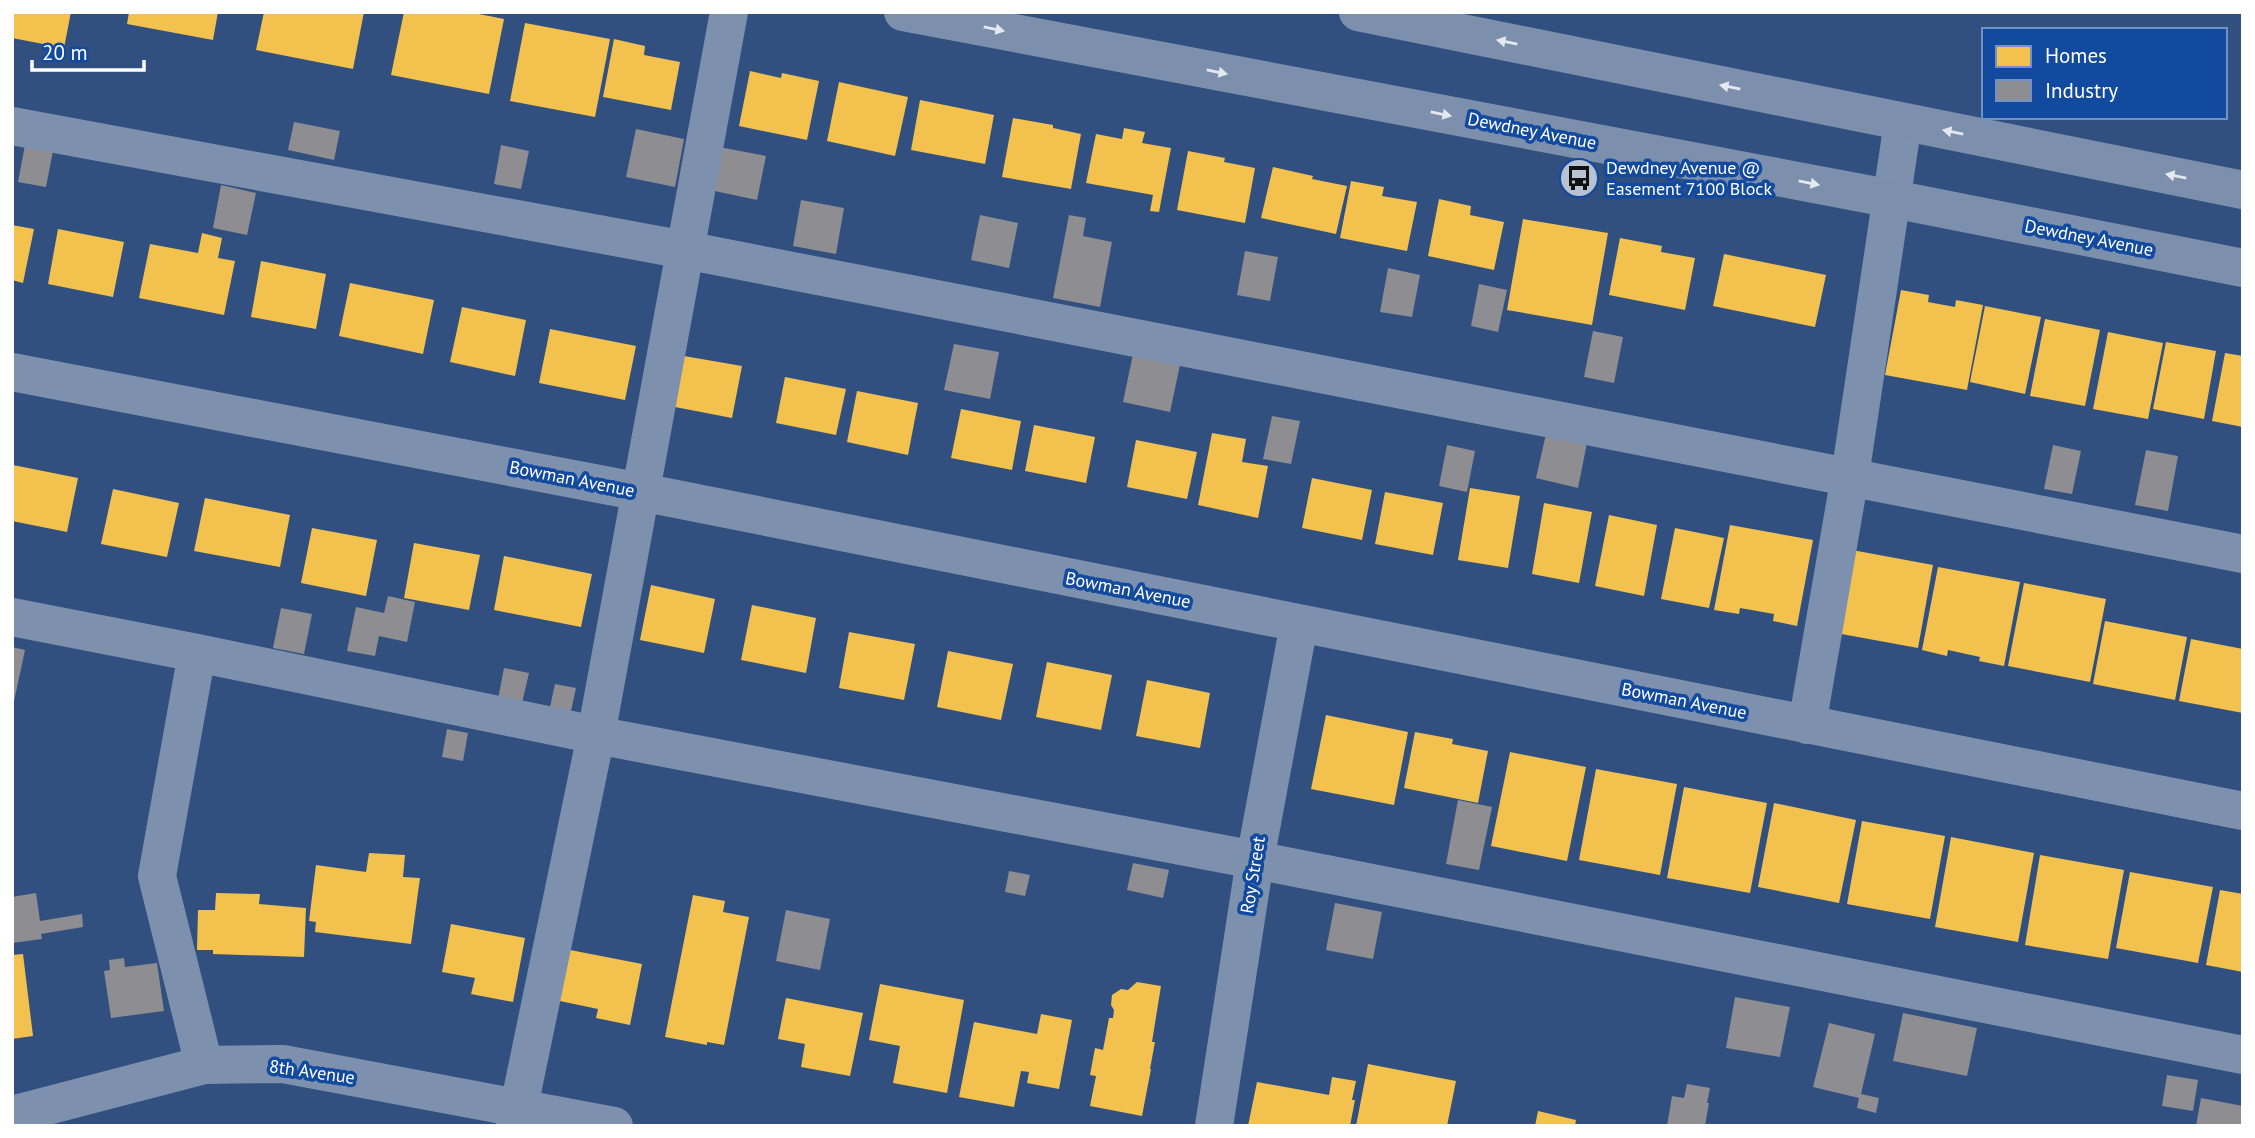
<svg xmlns="http://www.w3.org/2000/svg" width="2255" height="1138" viewBox="0 0 2255 1138" font-family="'PT Sans',sans-serif">
<style>
.homes{fill:#f2c14e}
.industry{fill:#8d8d92}
.lines{fill:none;stroke-linecap:round;stroke-linejoin:round}
.minor{stroke:#7d91af;stroke-width:38}
.major{stroke:#7c90ae;stroke-width:38}
.oneway{fill:#e5e9ef}
.labels{text-anchor:middle;stroke-width:7;stroke-linejoin:round;paint-order:stroke}
.street-label{font-size:18px;fill:#fff;stroke:#124a9f}
.poi-label{font-size:18px;fill:#fff;stroke:#124a9f;text-anchor:start}
</style>
<rect width="100%" height="100%" fill="#32507f"/>
<path class="homes" d="M12 12H71L64 48 12 38Z
M129 12H218L213 40 127 24Z
M264 12H364L353 69 256 50Z
M404 12H469L504 19 489 94 391 75Z
M525 23 610 39 595 117 510 101Z
M614 39 645 46 644 55 680 62 671 110 603 97Z
M750 71 781 78 782 73 819 81 807 140 739 126Z
M839 82 908 97 895 156 827 141Z
M920 100 994 115 985 164 911 150Z
M1013 118 1053 125V128L1081 134 1071 189 1002 177Z
M1124 128 1145 132 1142 143 1171 148 1159 212 1150 211 1153 195 1086 183 1096 134 1122 139Z
M1188 151 1225 158 1224 162 1255 168 1245 223 1177 210Z
M1273 167 1313 176 1312 179 1347 186 1336 234 1261 218Z
M1351 181 1384 187 1382 196 1417 202 1407 251 1340 238Z
M1439 199 1471 206 1470 215 1504 222 1494 270 1428 256Z
M1523 219 1608 233 1592 325 1507 310Z
M12 225 34 229 23 283 12 280Z
M58 229 124 242 113 297 48 284Z
M202 233 222 238 218 258 235 261 224 315 139 298 150 244 198 253Z
M1620 238 1662 246 1661 252 1695 258 1685 310 1609 295Z
M1724 254 1826 275 1815 327 1713 306Z
M261 261 326 274 316 329 251 317Z
M350 283 434 300 423 354 339 336Z
M1901 290 1929 295 1928 302 1955 307 1956 300 1983 305 1967 390 1885 375Z
M1985 306 2041 317 2025 394 1970 382Z
M462 307 526 320 515 376 450 362Z
M2045 319 2100 330 2085 406 2030 396Z
M550 329 636 346 625 400 539 383Z
M2108 332 2163 343 2148 419 2093 409Z
M2166 342 2216 351 2204 419 2153 409Z
M2225 353 2243 356V427L2212 421Z
M684 356 742 366 732 418 675 407Z
M785 377 846 389 836 435 776 423Z
M857 391 918 403 908 455 847 442Z
M961 409 1021 421 1012 470 951 458Z
M1034 425 1095 437 1086 483 1025 471Z
M1212 433 1246 439 1242 462 1268 466 1258 518 1198 505Z
M1136 440 1197 452 1187 499 1127 487Z
M13 465 78 478 67 532 12 521Z
M1312 478 1372 490 1362 540 1302 528Z
M1470 488 1520 496 1508 568 1458 560Z
M113 489 179 503 167 557 101 544Z
M1385 492 1443 503 1433 555 1375 544Z
M205 498 290 515 280 567 194 551Z
M1544 503 1592 512 1579 583 1532 574Z
M1609 515 1657 525 1644 596 1595 586Z
M1730 525 1813 540 1797 626 1773 621 1774 614 1740 608 1739 614 1714 610Z
M312 528 377 540 366 596 301 583Z
M1675 528 1724 538 1709 608 1661 599Z
M414 543 480 555 469 610 404 598Z
M1852 550 1933 565 1918 648 1836 633Z
M504 556 592 574 581 627 494 610Z
M1938 567 2020 582 2004 666 1979 661 1980 657 1948 650 1947 656 1922 650Z
M2024 583 2106 599 2090 682 2008 666Z
M651 585 715 599 704 653 640 640Z
M752 605 816 618 806 673 741 660Z
M2105 621 2187 637 2175 700 2093 684Z
M849 632 915 644 904 700 839 688Z
M2191 639 2243 649V713L2179 701Z
M948 651 1013 664 1001 720 937 707Z
M1047 662 1112 675 1101 730 1036 717Z
M1147 680 1210 693 1200 748 1136 736Z
M1326 715 1408 732 1394 805 1311 789Z
M1415 732 1453 739 1452 744 1488 751 1478 803 1404 788Z
M1510 752 1586 767 1567 861 1491 846Z
M1596 769 1677 784 1660 875 1579 860Z
M1684 787 1767 803 1750 893 1667 878Z
M1774 803 1856 820 1839 903 1758 887Z
M1862 821 1945 836 1930 919 1847 904Z
M1951 837 2034 853 2018 942 1935 927Z
M369 853 405 855 403 877 420 878 411 944 315 932 316 922 309 921 316 865 366 872Z
M2040 855 2124 870 2108 959 2025 945Z
M2130 872 2213 887 2198 963 2116 948Z
M2220 890 2243 894V972L2206 965Z
M216 893 260 894 259 904 306 908 304 957 213 954V950H197L198 910H215Z
M693 895 725 901 723 912 749 917 724 1045 707 1042V1045L665 1037Z
M451 924 525 938 513 1002 471 994 475 978 442 972Z
M565 949 642 964 630 1025 596 1018 598 1009 555 1000Z
M23 954 33 1036 12 1039V955Z
M1137 982 1161 986 1152 1042H1155L1150 1069H1151L1142 1116 1090 1106 1096 1076 1090 1075 1095 1048 1103 1050 1109 1018H1113L1114 1010 1111 1005 1112 995 1121 989 1128 990Z
M880 984 964 1000 947 1093 893 1083 900 1046 869 1040Z
M786 998 863 1013 850 1076 801 1067 805 1044 778 1039Z
M1041 1014 1072 1020 1059 1089 1027 1083 1029 1072 1021 1071 1014 1107 959 1097 974 1022 1037 1034Z
M1368 1064 1456 1081 1447 1126H1356Z
M1332 1077 1356 1081 1352 1100H1355L1350 1126H1248L1257 1082 1329 1095Z
M1538 1111 1576 1120 1575 1126H1535Z"/>
<path class="industry" d="M294 122 340 131 334 160 288 150Z
M636 129 684 139 675 187 626 177Z
M25 145 53 151 46 187 18 182Z
M501 145 529 151 521 189 494 184Z
M719 147 766 156 757 200 710 190Z
M221 185 256 193 247 235 213 228Z
M801 200 844 208 836 254 793 246Z
M980 215 1018 223 1009 268 971 260Z
M1069 215 1086 218 1083 236 1112 242 1100 307 1053 298Z
M1245 251 1278 257 1270 301 1237 295Z
M1388 268 1420 275 1412 317 1380 312Z
M1479 284 1507 290 1498 332 1471 326Z
M1593 331 1623 337 1614 383 1584 377Z
M954 344 999 352 990 399 944 390Z
M1133 354 1180 365 1170 412 1123 402Z
M1272 416 1300 421 1291 464 1263 459Z
M1546 434 1587 443 1578 488 1536 478Z
M1447 445 1475 451 1467 492 1439 486Z
M2053 445 2081 451 2072 494 2044 489Z
M2146 450 2178 456 2168 511 2135 505Z
M388 596 415 602 407 642 379 636 375 656 347 651 356 607 384 613Z
M281 608 312 614 304 654 273 648Z
M12 647 25 650 13 706H12Z
M504 668 529 673 522 703 498 699Z
M555 684 576 688 571 711 550 707Z
M447 729 468 733 463 761 442 757Z
M1458 800 1492 807 1479 870 1446 864Z
M1133 863 1169 870 1163 898 1127 890Z
M1009 871 1030 875 1025 896 1005 892Z
M36 893 40 921 82 914 83 927 41 934 42 939 12 943V897Z
M1335 903 1382 912 1373 959 1326 950Z
M786 910 830 919 820 970 776 961Z
M124 958 125 967 157 963 164 1011 111 1018 104 971 110 970 109 960Z
M1735 997 1790 1007 1780 1057 1726 1048Z
M1903 1013 1977 1028 1967 1076 1893 1061Z
M1829 1023 1875 1034 1861 1094 1879 1098 1876 1113 1857 1108 1859 1098 1813 1087Z
M2167 1075 2198 1080 2193 1111 2162 1106Z
M1687 1084 1710 1088 1707 1103H1709L1705 1126H1667L1672 1096 1684 1098Z
M2201 1098 2243 1106V1126H2196Z"/>
<g class="lines">
<path class="minor" d="M12 126 685 250 2243 554
M12 372 641 492 2243 811
M12 617 197 653 596 735 1255 860 2243 1055
M197 653 157 876 204 1065
M1807 725 1850 476 1903 122
M12 1115 204 1065 283 1064 614 1126
M515 1126 596 735 729 12
M1214 1126 1255 860 1299 624"/>
<path class="major" d="M903 12 1893 199 2243 268
M1358 12 2243 190"/>
</g>
<defs><path id="oneway-solid" d="M-6-.8H1V-3.2L6.5 0L1 3.2V.8H-6Z" transform="scale(1.75)"/></defs>
<g class="oneway">
<use href="#oneway-solid" transform="translate(994 29) rotate(11)"/>
<use href="#oneway-solid" transform="translate(1507 42) rotate(-169)"/>
<use href="#oneway-solid" transform="translate(1217 72) rotate(11)"/>
<use href="#oneway-solid" transform="translate(1730 87) rotate(-169)"/>
<use href="#oneway-solid" transform="translate(1441 114) rotate(11)"/>
<use href="#oneway-solid" transform="translate(1953 132) rotate(-169)"/>
<use href="#oneway-solid" transform="translate(2176 176) rotate(-169)"/>
<use href="#oneway-solid" transform="translate(1809 183) rotate(11)"/>
</g>
<defs>
<symbol id="bus-disc" viewBox="-11 -11 22 22"><circle r="9.5" fill="#b7c2d2" stroke="#124a9f"/><path d="M-5-6H5V4H4V6H2V4H-2V6H-4V4H-5ZM-3.5-4V0h7V-4ZM-3.5 1.2v1.5H-2V1.2ZM2 1.2v1.5H3.5V1.2Z" fill="#111"/></symbol>
</defs>
<g fill-rule="evenodd">
<use href="#bus-disc" x="1557" y="156" width="44" height="44"/>
</g>
<g class="labels">
<g class="street-label">
<text transform="translate(1532 131) rotate(11)" y="6">Dewdney Avenue</text>
<text transform="translate(2089 238) rotate(11)" y="6">Dewdney Avenue</text>
<text transform="translate(572 479) rotate(11)" y="6">Bowman Avenue</text>
<text transform="translate(1128 590) rotate(11)" y="6">Bowman Avenue</text>
<text transform="translate(1684 701) rotate(11)" y="6">Bowman Avenue</text>
<text transform="translate(1253 875) rotate(-81)" y="6">Roy Street</text>
<text transform="translate(312 1072) rotate(8)" y="6">8th Avenue</text>
</g>
<g class="poi-label">
<text x="1606" y="174">Dewdney Avenue @<tspan x="1606" dy="21">Easement 7100 Block</tspan></text>
</g>
</g>
<rect width="2255" height="1138" fill="none" stroke="#ffffff" stroke-width="28"/>
<rect x="1982" y="28" width="245" height="91" fill="#124a9f" stroke="#7192c5" stroke-width="2"/>
<rect x="1996" y="46" width="35" height="21" fill="#f2c14e" stroke="#7192c5" stroke-width="2"/>
<text x="2045" y="63" font-size="21" fill="#ffffff">Homes</text>
<rect x="1996" y="80" width="35" height="21" fill="#8d8d92" stroke="#7192c5" stroke-width="2"/>
<text x="2045" y="98" font-size="21" fill="#ffffff">Industry</text>
<path d="M32 60v10h112v-10" fill="none" stroke="#ffffff" stroke-width="3.5"/>
<text x="42" y="60" font-size="21" fill="#ffffff" stroke="#124a9f" stroke-width="5" paint-order="stroke">20 m</text>
</svg>
